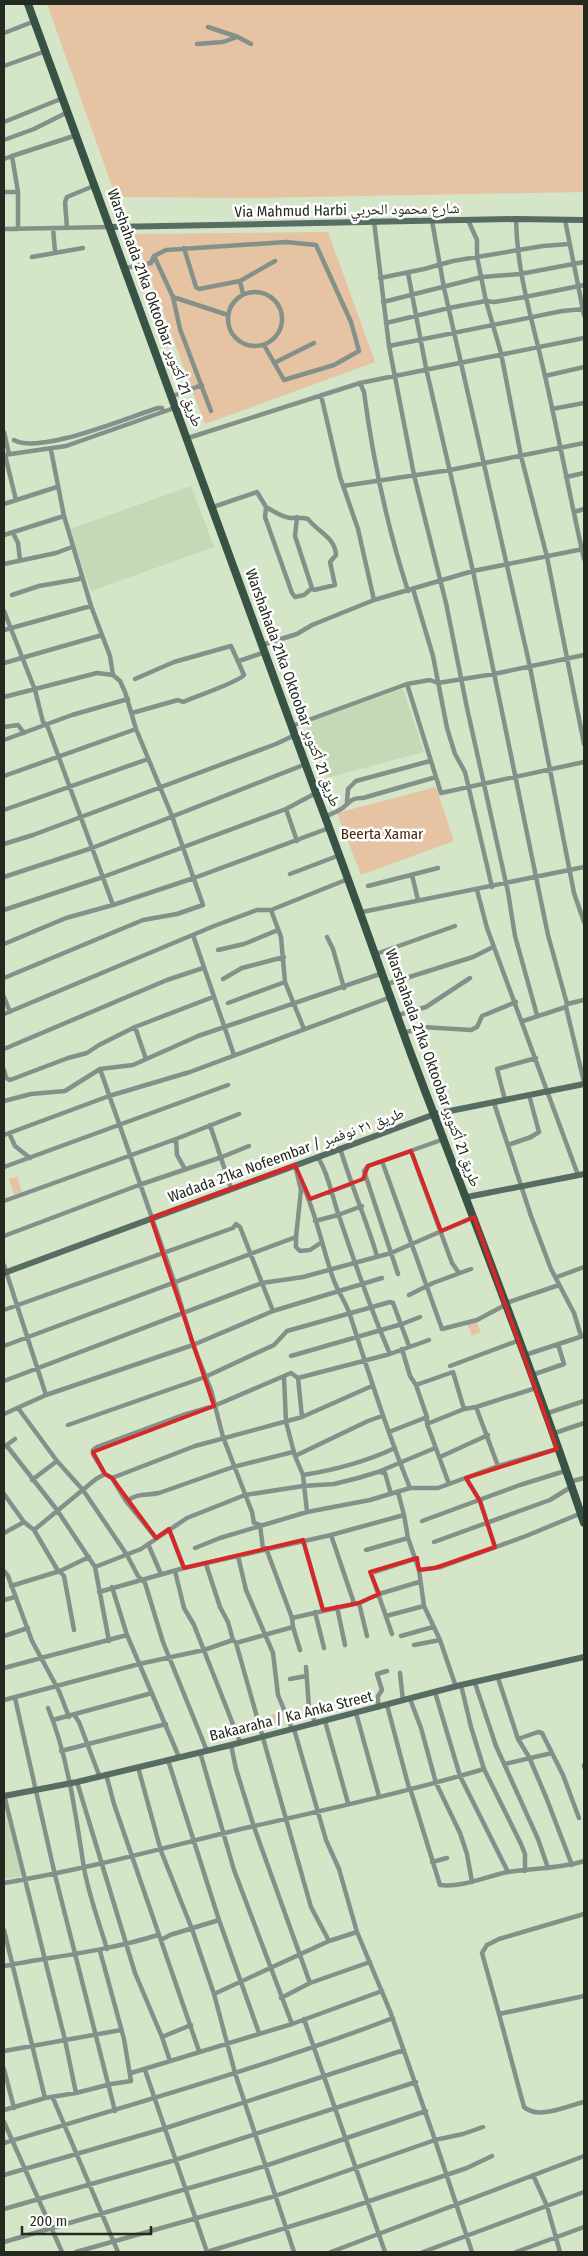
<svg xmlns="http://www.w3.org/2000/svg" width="588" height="2256" viewBox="0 0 588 2256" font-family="'Fira Sans Condensed','Noto Naskh Arabic',sans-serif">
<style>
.built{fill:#c5d9b6}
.green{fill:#e6c3a2}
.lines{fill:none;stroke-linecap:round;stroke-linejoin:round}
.street{stroke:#83918a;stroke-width:4.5}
.secondary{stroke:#576c62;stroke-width:6}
.primary{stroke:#385246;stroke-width:8}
.marked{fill:none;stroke:#d62828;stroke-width:4;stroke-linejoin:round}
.labels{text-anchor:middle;stroke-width:5;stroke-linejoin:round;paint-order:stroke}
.street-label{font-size:15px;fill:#242a1f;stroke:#fff}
.park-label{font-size:15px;fill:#462908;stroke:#fff}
</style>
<rect width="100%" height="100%" fill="#d4e5c8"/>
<path class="built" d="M191 486 214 547 91 591 70 529Z
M403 689 424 752 326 778 305 723Z
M4 1803 23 1876 4 1879Z"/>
<path class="green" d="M47 4H584V192L254 198 116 197Z
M328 232 375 362 205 424 134 234Z
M436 787 454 841 361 875 337 813Z
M17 1177 22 1192 14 1195 9 1179Z
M476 1320 481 1332 472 1336 467 1324Z
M278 1713 281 1723 265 1728 262 1718Z"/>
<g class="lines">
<path class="street" d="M208 27 238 37 251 44
M4 33 35 21
M197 44 223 42 237 37
M4 66 46 51
M4 122 63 98
M4 140 34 129 68 112
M4 159 12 156
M4 192H18V229
M18 192 12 156 77 135
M516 219C517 276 533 321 545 376 559 437 570 498 584 559
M468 220 477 240V257L486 301 501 353 521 456 547 557 584 744
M565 220 584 315
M374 221 389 346 414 475 446 603 467 708 508 892 515 936 537 1015
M432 221 444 288 530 667 574 893 584 922
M53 228 55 252
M67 228 65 202 67 197 96 185
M4 229 110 227
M184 248 196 287 199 289 240 281 275 261
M154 256 173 297 180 329 211 411
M32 257 83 248
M126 268 151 263 154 256 166 250 286 242 316 245 351 322 359 351 334 365 284 380 264 345
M408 273 426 368 473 571 548 935 567 1004
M380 278 424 269 453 261 543 246 569 244
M240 281 243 294
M228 319a27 27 0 1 1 54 0a27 27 0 1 1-54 0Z
M173 297 228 315
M383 302 482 277 520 274 584 262
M386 323 449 308 486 301 494 302 525 297 584 285
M389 346 562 311 584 309
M274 363 314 343
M545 376 584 367
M360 383 364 392C373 460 387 526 408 591
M173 396 202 385
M552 409 584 403
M4 432 9 454
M188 438 360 383 584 338
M14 440C40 455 128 417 158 408H162L163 412
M4 455 66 446 177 407
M5 455 16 500
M566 477 584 473
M343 486 450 470 584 443
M4 504 57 487
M213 507 257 492 266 507 265 517 292 593 295 597 304 595 312 588
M266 507C273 511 282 517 290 518 297 518 301 517 308 519 318 532 335 537 336 555L330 562 335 585 314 590 312 588 295 536 297 517
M574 512 584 509
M13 533 18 543 20 560
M4 535 64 516
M4 564 56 553 72 547
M82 576 91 606
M413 589 433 656 447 728 455 754 465 772 492 887
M12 595 39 586 79 579 82 576 64 516 51 450
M374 600 473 571 583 549
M4 611 35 690 43 722 47 725 113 905
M4 630 91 606 110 656 113 675
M262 645 297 634 312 625 374 600 358 529 340 477 321 395
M239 661 265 652
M4 663 102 635
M407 684 441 793 584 762
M4 697 97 673 113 675 120 681 125 692 136 729 172 816 203 905 177 914 143 920 4 978
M132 713 178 700 183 702C194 697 239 682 244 675L231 646 174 662 135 679
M292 726 407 684 430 680 438 683 494 674 584 655
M4 727 18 725 24 733
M4 740 72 715 128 699
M4 776 136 729
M347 802 348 789 356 781 430 761
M286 809 297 841
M4 810 148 759
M325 817C330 814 337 812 341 809 350 803 351 797 363 798L436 777
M4 844 33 835 276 744 295 735
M290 874 340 855
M412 875 418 900
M4 877 92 848 306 764
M368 886 438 868
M477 890 487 928 578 1175
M4 910 103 877 286 809 316 793
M271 910 281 937 285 982 304 1029
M362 912 584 867
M193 935 234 1055
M327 937 333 949 344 988
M4 944 66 918 113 905 194 878 329 828
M218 950 244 944 278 930
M376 954 455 926
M223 979 242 968 284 957
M387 984 473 957 493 947
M4 997 10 1012
M228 1003 285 982
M566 1007 584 1082
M4 1014 214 926 257 910H271L348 879
M398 1015 426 1007 470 978
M523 1021 566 1007 567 1004 584 1000
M135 1027 146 1059
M404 1033 422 1027 471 1030 477 1027 482 1016 516 1002
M4 1049 167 980 203 968
M100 1069 174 1281 193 1345 211 1390 223 1437 252 1512 254 1523 260 1525 263 1549
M4 1070 6 1078 10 1080 68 1058 87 1053 99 1045 135 1027 213 997
M505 1100 497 1069 536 1058
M4 1101 31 1094 65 1091 100 1069 133 1065 198 1036 383 973
M494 1103 531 1216 551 1269 574 1313 581 1336
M210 1125 231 1188
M9 1133 15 1146 30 1158
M4 1135 109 1096 190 1072 391 997
M176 1139 177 1155 185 1169
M508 1145 531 1137 539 1132 529 1095
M340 1148C351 1185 366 1219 377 1256
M411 1151 452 1263 459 1273
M317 1157C326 1166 333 1199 338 1213 354 1261 370 1308 390 1354
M382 1161 442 1329 477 1320 507 1304
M4 1167 228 1085
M302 1184C316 1212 322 1247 333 1278 337 1291 346 1302 350 1315 369 1374 387 1431 410 1488
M310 1199 351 1184
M4 1201 176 1139 239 1114
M315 1221 338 1215 362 1206
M4 1236 139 1185 222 1157 249 1146
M296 1237V1247L300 1251 310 1250 322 1242
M4 1265 46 1395
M398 1274 364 1171 368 1166 444 1139
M557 1277 584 1267
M409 1295 433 1283 471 1269
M506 1303 559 1285
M4 1310 233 1228 236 1224 240 1227 273 1311
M4 1346 296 1237 301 1190 295 1165
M402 1349 410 1376 416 1385 427 1417V1424L449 1484
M525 1355 583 1336
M291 1356 402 1324 420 1317
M450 1366 520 1340
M532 1375 564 1364 558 1344
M284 1377 286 1422 295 1456 303 1475 307 1512
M298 1378 390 1354 429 1340
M4 1381 262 1283 303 1277 391 1253 474 1217
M416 1385 453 1372 464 1409
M476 1407 498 1466
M18 1408 57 1461 83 1490 127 1555 138 1576 145 1583 163 1642 207 1751
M4 1414 46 1395 193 1345 273 1311 382 1278
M545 1414 584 1401
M427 1424 464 1409 476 1407 536 1388
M68 1425 205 1377 274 1345 287 1331 390 1302 393 1303 409 1346
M389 1432 427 1417
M552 1434 584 1423
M7 1446 57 1510 95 1567 109 1641
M4 1447 15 1439
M295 1456 368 1421 382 1416
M440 1457 488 1435
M380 1472 385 1473 391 1494
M303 1475C335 1470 365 1462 395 1448
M112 1478 195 1446 302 1417 372 1386
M466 1478 480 1501 495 1547
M32 1480 57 1461
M569 1482 584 1478
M4 1494 24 1522 34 1530 57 1569 64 1576 74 1630
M126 1501C142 1492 143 1496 159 1493L233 1467 293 1452
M404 1515 408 1538 419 1570 424 1606 440 1640 456 1687
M422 1521 520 1485 565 1471
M169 1529 184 1568
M34 1530 96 1479 105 1474
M4 1533 24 1522
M331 1535 354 1603
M156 1538 126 1501 112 1478 105 1474 93 1454V1450L97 1447 183 1415 214 1406 291 1373 298 1378 302 1417
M303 1540 323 1610
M434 1542 550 1500 571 1487
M148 1544 161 1574
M195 1548 220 1538 307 1512 370 1500 410 1488H438L498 1466 557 1449
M266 1548 292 1618
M366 1550 408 1538
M238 1556 246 1590 273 1653 278 1695 292 1729
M206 1564 220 1607 228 1622 233 1640
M95 1567 141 1549 187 1518 245 1495 303 1486 334 1484 358 1478 378 1472 435 1448
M419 1570 441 1567 526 1536 584 1512
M4 1571 8 1576 32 1641 59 1691 69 1717
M175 1571 184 1608 194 1625 240 1742
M11 1586 60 1571 89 1557
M112 1587 127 1635 179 1757
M99 1592 184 1568 331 1535 404 1515 398 1492
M4 1600 15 1597
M359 1603 367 1636
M337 1607 345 1645
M315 1612 324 1648
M386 1616 424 1606
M293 1627 300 1650
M392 1634 371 1573 417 1558
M4 1636 28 1628
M401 1636 433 1627
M236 1643 311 1907 329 1941
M414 1645 440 1640
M306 1667 309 1708 316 1724
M4 1668 127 1635
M400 1673 403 1701
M498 1678 518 1739 529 1757 546 1797 572 1865
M290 1679 306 1676
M475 1683 496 1746 538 1839 548 1868
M461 1685 471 1727 484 1769 521 1844 525 1854V1871
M435 1692 460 1776 508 1872
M15 1698 55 1875 115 2111
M410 1699 421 1728 436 1783 460 1833 467 1854 472 1882
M4 1700 139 1664 204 1650 233 1640 236 1643 293 1627 292 1618 359 1603 379 1594 419 1582
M387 1705 409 1788
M48 1708C68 1756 76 1817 84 1868 89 1896 99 1922 107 1949
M378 1708V1696L382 1690 377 1674 387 1671
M356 1713 379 1796
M75 1716 79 1722 99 1775
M53 1720 152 1693
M325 1721 348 1803
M294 1729 326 1840 339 1869 357 1932 390 2011 435 2140 463 2134 483 2127
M518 1739 538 1732 542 1733 563 1775 579 1818
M231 1745 236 1769 254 1827 310 1983
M61 1751 166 1724
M200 1752 234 1870 292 2024
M168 1760 219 1920
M505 1764 552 1753
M584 1765V1767
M138 1767 161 1851 192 1929 214 1994 235 2073 294 2252
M106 1774 114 1804 199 2051
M77 1782 135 1973 162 2037 170 2061
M410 1788 440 1885C462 1888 487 1876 508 1872 533 1868 559 1869 584 1861
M4 1795 65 2040 76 2093
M432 1862 447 1858
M4 1883C83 1870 159 1849 237 1830 320 1811 403 1793 484 1769
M4 1930 45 2098
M161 1940 170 1935 219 1920 259 2033
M4 1966C56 1956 107 1951 158 1935
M214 1994 329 1941 357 1932
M584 1996 499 2014 524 2107C538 2120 567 2106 584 2102
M281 1998 310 1983 370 1962
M499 2014 482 1953 487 1945 499 1939 584 1914
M304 2019 385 2252
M162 2037 191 2025
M4 2051 121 2030
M4 2069 14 2108
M145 2070 207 2252
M131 2073 292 2024 382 1991
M53 2098 118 2252
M4 2110 45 2098 76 2093 111 2084 131 2081 124 2039 100 1951
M4 2122 62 2252
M4 2143C134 2104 265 2067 393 2018
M4 2175 166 2128 404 2050
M533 2175 547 2206 560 2252
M4 2209 175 2160 416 2082
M4 2242 265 2166 426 2111
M76 2252 275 2196 435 2140 472 2252
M207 2252 337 2212 467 2168 492 2156
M331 2252 584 2156
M423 2252 584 2192
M516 2252 584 2227"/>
<path class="secondary" d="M111 227 516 219 584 220
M467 1197 584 1174
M4 1273 435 1114 584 1084
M4 1796 77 1782 231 1745 461 1685 584 1657"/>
<path class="primary" d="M28 4 316 793C349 879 379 967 411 1054 470 1210 531 1365 584 1523"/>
</g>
<path class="marked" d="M411 1151 441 1231 474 1217 557 1449 466 1478 480 1501 495 1547 435 1568 419 1570 417 1558 370 1572 379 1594 359 1603 323 1610 303 1540 184 1568 169 1529 156 1538 112 1478 105 1474 93 1452 214 1406 151 1218 295 1165 310 1199 363 1179 368 1166Z"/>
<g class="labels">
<g class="street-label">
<text transform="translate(347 210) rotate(-1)" y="5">Via Mahmud Harbi شارع محمود الحربي</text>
<text transform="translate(155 308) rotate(70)" y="5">Warshahada 21ka Oktoobar طريق 21 أكتوبر</text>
<text transform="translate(293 688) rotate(70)" y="5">Warshahada 21ka Oktoobar طريق 21 أكتوبر</text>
<text transform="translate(433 1068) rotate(70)" y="5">Warshahada 21ka Oktoobar طريق 21 أكتوبر</text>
<text transform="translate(286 1155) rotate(-20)" y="5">Wadada 21ka Nofeembar / طريق ٢١ نوفمبر</text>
<text transform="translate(291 1716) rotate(-14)" y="5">Bakaaraha / Ka Anka Street</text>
</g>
<g class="park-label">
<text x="382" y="839">Beerta Xamar</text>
</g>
</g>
<rect width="588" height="2256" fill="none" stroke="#242a1f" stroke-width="10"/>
<path d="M22 2226v8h129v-8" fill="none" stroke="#242a1f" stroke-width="2.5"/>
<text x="30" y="2226" font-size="15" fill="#242a1f" stroke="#ffffff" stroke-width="4" paint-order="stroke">200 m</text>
</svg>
